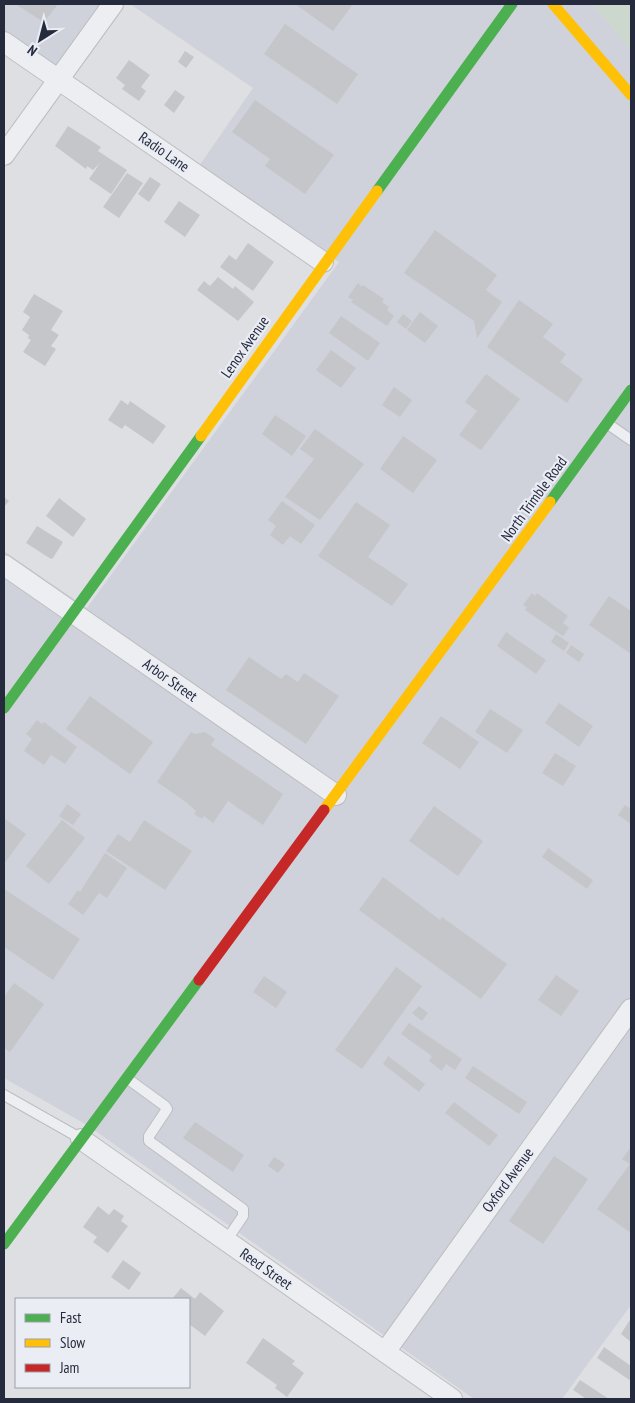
<svg xmlns="http://www.w3.org/2000/svg" width="635" height="1403" viewBox="0 0 635 1403" font-family="'PT Sans Narrow',sans-serif">
<style>
.built{fill:#cfd2da}
.green{fill:#ccd7ce}
.building{fill:#c4c6ca}
.lines{fill:none;stroke-linecap:round;stroke-linejoin:round}
.lane-casing{stroke:#bcbdc1;stroke-width:12}
.street-casing{stroke:#bcbdc1;stroke-width:22}
.lane{stroke:#edeef1;stroke-width:10}
.street{stroke:#edeef1;stroke-width:20}
.fast{stroke:#4caf50;stroke-width:11}
.slow{stroke:#ffc107;stroke-width:11}
.jam{stroke:#c62828;stroke-width:11}
.labels{text-anchor:middle;stroke-width:4.5;stroke-linejoin:round;paint-order:stroke}
.street-label{font-size:15px;fill:#252a3d;stroke:#eaedf4}
</style>
<rect width="100%" height="100%" fill="#dedfe3"/>
<path class="built" d="M4 4H108L56 67 4 31Z
M130 4H592L631 50V1305L562 1399H474L87 1125 4 1078V551L87 608 339 262 199 166 253 88Z"/>
<path class="green" d="M592 4H631V50Z"/>
<path class="building" d="M15 4H58L44 22Z
M295 4H353L333 31Z
M285 24 358 74 337 104 264 54Z
M185 51 194 57 186 68 178 62Z
M129 60 150 75 141 87 146 91 139 101 122 89 125 85 116 78Z
M175 90 185 97 174 113 164 105Z
M255 100 334 155 305 194 265 166 270 159 232 132Z
M68 126 101 147 98 151 127 170 111 194 89 179 100 163 93 170 87 166 86 169 55 146Z
M127 173 143 183 119 218 103 207Z
M150 177 161 184 149 202 138 194Z
M179 201 200 215 185 237 164 222Z
M435 230 497 275 486 290 502 302 477 338 474 321 404 273Z
M248 243 274 262 253 291 220 267 229 255 236 260Z
M218 277 233 289 235 286 254 302 238 321 197 290 204 281 210 286Z
M358 283 362 287 363 285 384 299 382 302 389 307 387 310 394 316 387 326 351 302 353 300 348 297Z
M34 294 63 311 51 330 59 335 51 346 56 349 45 366 23 352 31 340 28 338 29 335 22 330 30 317 23 312Z
M519 300 553 324 543 337 566 354 560 362 583 379 567 403 487 347Z
M420 312 438 326 425 343 407 330Z
M403 314 412 321 406 329 397 322Z
M341 316 380 343 368 361 329 333Z
M331 350 356 368 341 388 316 370Z
M486 374 520 399 481 450 459 435 477 411 465 402Z
M394 387 412 400 400 417 382 405Z
M121 400 128 405 130 401 166 426 153 444 125 425 122 429 108 420Z
M275 415 306 436 292 456 262 434Z
M315 429 364 464 320 520 285 497 314 459 300 449Z
M403 436 437 460 413 493 380 469Z
M4 497 9 501 4 507Z
M59 498 86 519 73 537 46 516Z
M282 501 315 525 301 544 290 536 283 545 270 535 276 526 268 520Z
M356 502 390 525 368 557 408 584 392 606 318 556Z
M37 526 63 542 53 558 51 559 26 543Z
M532 593 535 596 537 593 568 616 563 623 569 628 563 636 525 610 527 607 523 605Z
M609 596 631 611V654L589 625Z
M506 632 546 660 536 674 497 646Z
M556 634 569 643 564 651 551 642Z
M571 645 584 654 579 662 566 653Z
M249 657 281 679 286 674 298 682 304 673 339 696 306 744 226 690Z
M90 696 153 742 130 774 66 729Z
M559 703 593 726 579 747 545 723Z
M490 709 523 730 507 753 475 732Z
M441 716 479 742 460 769 422 743Z
M37 720 42 724 44 722 77 747 65 764 51 755 44 765 24 751 32 739 26 734Z
M191 732 195 734 205 732 215 739 211 745 283 794 263 825 228 801 213 823 204 816 202 819 194 814 196 811 186 802 157 782Z
M555 753 576 766 563 786 542 773Z
M67 804 81 814 73 825 59 816Z
M625 805 631 809V824L618 815Z
M434 806 483 841 458 876 409 841Z
M4 818 26 834 4 864Z
M62 820 85 838 49 884 26 866Z
M144 820 192 851 165 890 106 851 118 834 130 842Z
M548 848 593 880 587 889 542 857Z
M105 853 127 868 107 898 99 893 83 915 68 904 78 890 80 892Z
M383 877 440 920 442 917 507 964 481 999 359 910Z
M4 889 80 939 53 980 4 947Z
M396 967 422 986 362 1069 335 1050Z
M556 975 579 991 561 1016 538 1000Z
M264 976 287 992 276 1008 253 992Z
M14 983 44 1004 10 1052 4 1048V997Z
M419 1006 428 1013 422 1021 412 1013Z
M409 1023 462 1059 455 1070 446 1064 442 1071 429 1061 432 1056 401 1034Z
M388 1056 425 1084 419 1092 383 1064Z
M473 1066 527 1102 519 1114 465 1078Z
M454 1102 498 1135 489 1146 445 1113Z
M195 1122 244 1155 233 1172 183 1138Z
M631 1147V1233L597 1209 630 1164 622 1159Z
M554 1156 588 1179 543 1244 509 1221Z
M274 1157 285 1164 278 1173 268 1166Z
M98 1206 109 1215 114 1209 124 1216 121 1221 128 1226 108 1253 93 1242 97 1237 83 1227Z
M123 1260 141 1273 129 1290 111 1277Z
M181 1288 195 1299 200 1292 224 1311 205 1336 189 1324V1299H172Z
M631 1318V1342L621 1334Z
M263 1338 295 1361 292 1364 304 1373 287 1397 275 1388 277 1385 246 1363Z
M604 1347 631 1366V1381L597 1358Z
M580 1380 609 1399H584L585 1398 573 1390Z"/>
<g class="lines">
<defs>
<path id="lane" d="M608 424 631 440
M128 1079 165 1106 167 1109 149 1136V1141L243 1209V1216L226 1241
M4 1095 80 1138"/>
<path id="street" d="M4 42 323 262
M4 155 113 4
M4 565 336 795
M81 1139 452 1399
M385 1352 631 1009"/>
</defs>
<use href="#lane" class="lane-casing"/>
<use href="#street" class="street-casing"/>
<use href="#lane" class="lane"/>
<use href="#street" class="street"/>
<path class="fast" d="M377 191 512 4
M550 502 631 390
M4 708 201 436
M4 1244 199 980"/>
<path class="slow" d="M553 4 631 95
M201 436 377 191
M324 810 550 502"/>
<path class="jam" d="M199 980 324 810"/>
</g>
<g class="labels">
<g class="street-label">
<text transform="translate(164 152) rotate(35)" y="5">Radio Lane</text>
<text transform="translate(245 347) rotate(-55)" y="5">Lenox Avenue</text>
<text transform="translate(534 499) rotate(-54)" y="5">North Trimble Road</text>
<text transform="translate(170 680) rotate(35)" y="5">Arbor Street</text>
<text transform="translate(508 1180) rotate(-54)" y="5">Oxford Avenue</text>
<text transform="translate(266 1269) rotate(35)" y="5">Reed Street</text>
</g>
</g>
<rect width="635" height="1403" fill="none" stroke="#252a3d" stroke-width="10"/>
<rect x="15" y="1298" width="175" height="90" fill="#eaedf4" stroke="#9b9fab"/>
<rect x="25" y="1314" width="25" height="8" fill="#4caf50" stroke="#9b9fab"/>
<text x="60" y="1323" font-size="15" fill="#252a3d">Fast</text>
<rect x="25" y="1339" width="25" height="8" fill="#ffc107" stroke="#9b9fab"/>
<text x="60" y="1348" font-size="15" fill="#252a3d">Slow</text>
<rect x="25" y="1364" width="25" height="8" fill="#c62828" stroke="#9b9fab"/>
<text x="60" y="1373" font-size="15" fill="#252a3d">Jam</text>
<g transform="translate(40 40) rotate(216)" stroke="#eaedf4" stroke-width="4" paint-order="stroke">
<path d="M0-4L9 19L0 12L-9 19Z" fill="#252a3d"/>
<text y="-8" font-size="14" font-weight="bold" text-anchor="middle" fill="#252a3d">N</text>
</g>
</svg>
